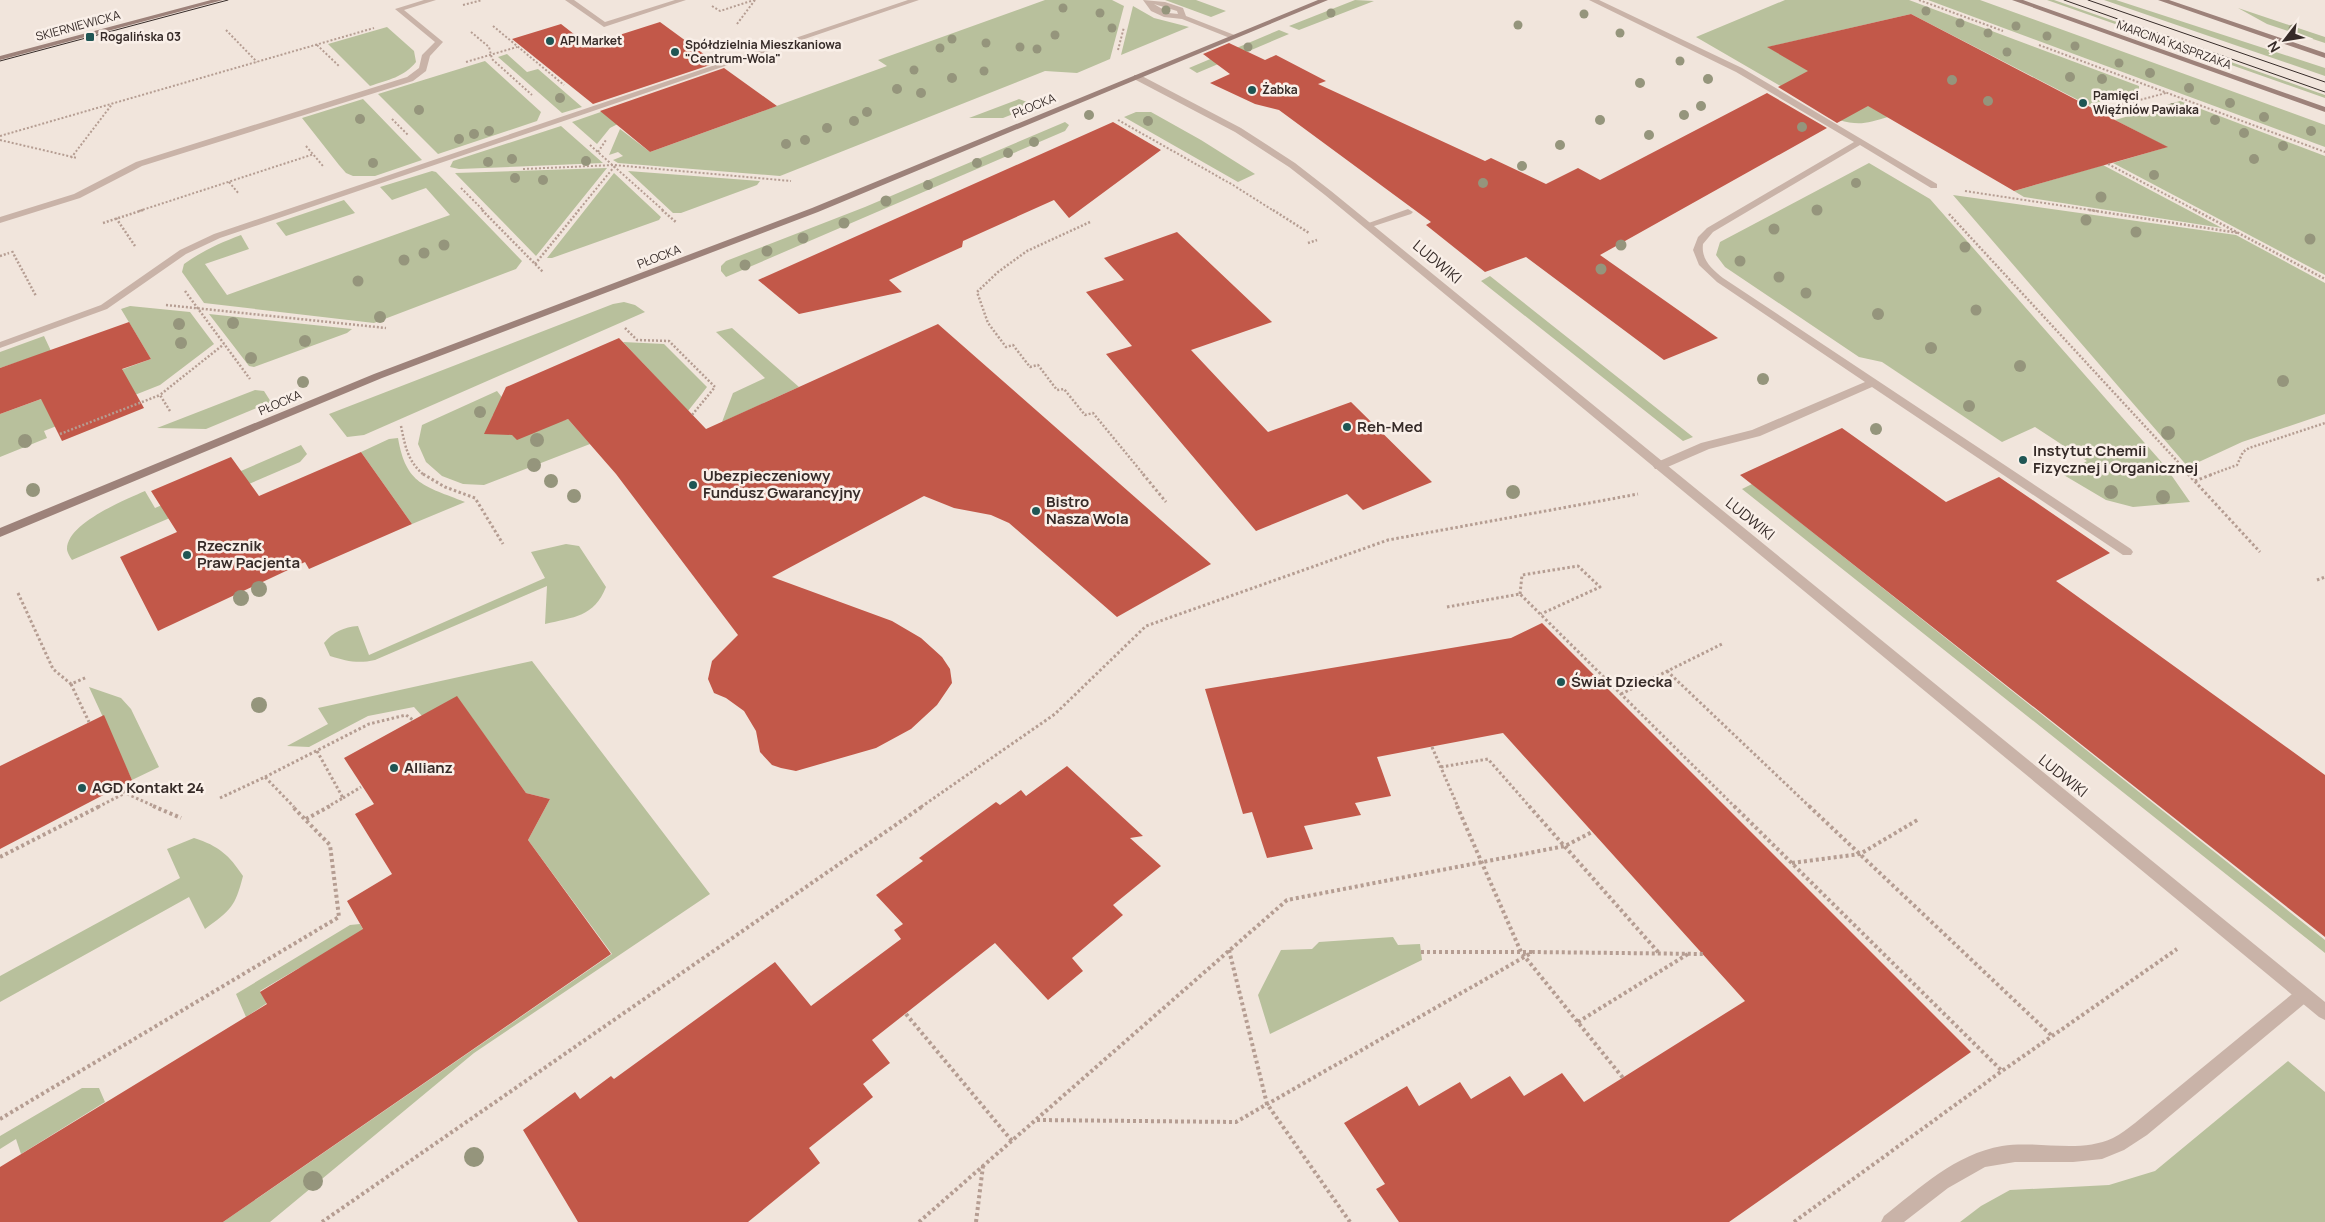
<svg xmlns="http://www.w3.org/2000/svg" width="2325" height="1222" viewBox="0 0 2325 1222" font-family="Manrope,sans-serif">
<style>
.green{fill:#b8c09c}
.building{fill:#c25849}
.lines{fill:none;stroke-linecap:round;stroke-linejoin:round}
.path-far3{stroke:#b59d92;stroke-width:2;stroke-dasharray:2 2;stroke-linecap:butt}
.path-far2{stroke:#b59d92;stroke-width:2.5;stroke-dasharray:2 2;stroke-linecap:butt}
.path-far1{stroke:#b59d92;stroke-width:3;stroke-dasharray:2.5 2.5;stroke-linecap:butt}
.path{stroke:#b59d92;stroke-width:4;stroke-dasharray:3 3;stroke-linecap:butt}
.lane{fill:#c9b3a8;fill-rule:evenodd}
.street{fill:#c9b3a8;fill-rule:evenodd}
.secondary{fill:#9d827a;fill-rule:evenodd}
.tram{stroke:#362b28;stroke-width:1}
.tree{fill:#95957c}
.poi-dot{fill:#1f5654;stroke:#f9efe8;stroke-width:2}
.labels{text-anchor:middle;stroke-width:5;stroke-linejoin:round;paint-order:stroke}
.far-street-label{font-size:12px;fill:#362b28;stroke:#f9efe8}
.far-poi-label{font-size:12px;font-weight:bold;fill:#362b28;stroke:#f9efe8;text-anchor:start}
.street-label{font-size:15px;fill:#362b28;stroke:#f9efe8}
.poi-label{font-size:15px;font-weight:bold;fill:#362b28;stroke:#f9efe8;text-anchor:start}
</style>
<rect width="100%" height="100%" fill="#f1e5dc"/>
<path class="green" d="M1045 0H1112L1124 6 1110 59 1077 73 1045 71 780 176 618 163 613 160 623 156 618 152 609 155 620 129 650 152 887 66 878 60Z
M1165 0H1196L1226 11 1211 17Z
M1355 0 1374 1 1299 30 1289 26Z
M1785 0H1909L2139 86V91L2088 105 1911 14 1768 47 1888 117C1868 123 1859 126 1839 120L1696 37Z
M1928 0H1980L2325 125V147Z
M2047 0H2054L2305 88 2325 95V98Z
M2104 0H2116L2325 68V76Z
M1133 6 1154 18 1189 27 1121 55Z
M2238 8 2325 37V43L2267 24Z
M387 27 414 51 416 62C404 77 388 80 370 86L328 44Z
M1279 30 1289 34 1197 73 1189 68Z
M507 54 527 72 538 69 582 107 562 113 498 57Z
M485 61 541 112 537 121 438 154 378 94Z
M363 99 422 160 375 176H353L346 173 339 165 302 118Z
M1019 99 1035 105 1003 118H969Z
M2180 101 2325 156V275L2113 163 2167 147 2115 120Z
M615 107 639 113 610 128 597 144 572 122Z
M1136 112H1151L1201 140 1255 174 1238 182 1124 117Z
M1065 122 1069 125 1065 131 726 277 721 271V266L726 261 865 207Z
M561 126 603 163 459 169 450 167 453 161Z
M1869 163 1930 199 2165 466 2190 502 2133 507 2106 500 2062 474 2087 461 2035 427 2002 442 1882 362 1859 357 1725 267 1716 255 1720 242Z
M2103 165 2222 228 2024 197 2014 191Z
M607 168 536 256 455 173Z
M432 171 436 172 522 261 516 269 374 323 204 303 182 272 184 264C202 251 220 243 241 235L249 249 205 264 227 295 450 215 426 188 392 200 380 187Z
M628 171 760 181 757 185 681 213H673Z
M614 173 661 217 659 220 552 258H547Z
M1953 195 2236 235 2325 283V414L2242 442 2188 467Z
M344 200 355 213 286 236 276 223Z
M1490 276 1693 437 1683 441 1481 281Z
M624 302 635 305 645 312 364 435 347 437 329 414 613 304Z
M130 306 190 312 214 344 160 385 44 431 47 438 0 457V414L151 359 121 309Z
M209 314 352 329 347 333 254 367 249 366Z
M732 328 799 387 722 422 733 393 765 378 716 332Z
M44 336 51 351 0 368V352Z
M623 342 664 344 707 387 688 411Z
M255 390 264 391 271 402 206 429 157 428Z
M497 391 508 405 493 415C491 419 491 421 492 426 500 446 552 423 568 419L590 444 484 485 463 484 442 476 426 462 418 444 422 425Z
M398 438C406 485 425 486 465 502L412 524 361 452 389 439Z
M301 445 307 454 300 462 72 560C70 557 67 552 67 549 67 523 125 500 145 491L155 508Z
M1752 484 2325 940V953L1742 489Z
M566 544 579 546 606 587C594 617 574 617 545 624L547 586 375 660C358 664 346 661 330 656L324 643C333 632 344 627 358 626L369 655 545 578 531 552Z
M532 661 710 894 474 1053 270 1222H223L612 954 528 840 550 799 526 793 457 697 422 716 414 707 368 716 309 747 287 746 328 724 318 708Z
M89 687 121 698 131 709 159 767 132 780Z
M194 838C219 846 229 855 243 876 235 907 231 910 205 929L189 897 0 1002V976L180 878 167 849Z
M360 924 369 940 299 968 260 991 267 1003 246 1017 236 994 350 925Z
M1393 937 1398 945 1420 944 1422 960 1270 1034 1258 995 1281 950 1312 949 1319 942Z
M2288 1061 2325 1092V1222H1960L1981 1206 2010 1190 2109 1185 2155 1171Z
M82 1088H99L105 1102 21 1154 16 1139 0 1149V1136Z"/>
<path class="building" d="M1911 14 2115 120 2168 147 2014 191 1868 106 1837 123 1778 87 1808 71 1767 47Z
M660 22 716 63 593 104 512 39 561 24 588 45Z
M1229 43 1265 60 1276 55 1326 81 1318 84 1485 161 1491 158 1546 184 1578 168 1600 180 1767 93 1827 128 1600 255 1718 338 1664 360 1526 257 1485 272 1426 225 1431 222 1279 110 1255 104 1210 83 1230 74 1203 54Z
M724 68 777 106 650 152 600 111Z
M1113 122 1161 150 1069 218 1054 200 963 241 962 247 889 280 902 292 799 314 758 280Z
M1177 232 1272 322 1191 350 1268 432 1351 402 1432 482 1363 510 1347 494 1256 531 1106 354 1132 346 1086 292 1124 280 1104 258Z
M129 322 151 359 122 369 144 408 62 441 41 399 0 414V368Z
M938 324 1211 564 1117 617 1009 523 991 515 954 508 924 496 772 577 892 621 921 638 942 657 950 669 952 683 937 705 911 729 876 748 796 771 781 768 772 765 760 752 756 731 744 711 726 698 714 693 708 679 712 661 738 635 616 474 568 419 517 440 512 435 484 434 506 387 619 338 706 429Z
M1842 428 1946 502 1999 477 2110 553 2056 581 2325 775V937L1740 475Z
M361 452 412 524 309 569 305 562 158 631 120 557 177 532 151 491 231 457 259 496Z
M1542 623 1971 1052 1729 1222H1399L1376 1189 1385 1184 1344 1123 1407 1086 1419 1106 1460 1082 1471 1099 1510 1076 1524 1096 1562 1073 1584 1102 1745 1001 1503 733 1377 757 1391 796 1355 803 1361 815 1304 826 1313 849 1267 858 1252 812 1243 814 1205 689 1511 638Z
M457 696 526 793 550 799 528 840 611 954 223 1222H0V1167L267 1004 260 992 363 929 347 901 392 874 355 814 374 804 344 758Z
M104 715 132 780 0 849V766Z
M1067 766 1143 836 1130 838 1161 866 1113 905 1123 915 1072 958 1083 971 1048 1000 995 943 872 1040 890 1063 863 1084 873 1097 809 1148 820 1163 748 1222H578L523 1130 575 1092 580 1099 611 1076 614 1079 775 962 811 1006 901 939 894 930 903 924 876 895 923 861 919 858 996 802 1000 805 1021 790 1026 796Z"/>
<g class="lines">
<path class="path-far3" d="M1919 0 2003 31
M463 5 482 0
M712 6 720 11 754 0
M737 24 755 0
M493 26 564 85
M226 30 257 62
M471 32 489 47 492 59 532 95
M317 45 340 67
M2039 45 2325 152
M1118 50 1124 27
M466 62 517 47
M2098 111 2166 93
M392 119 409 136
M1118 120 1233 185 1274 211
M0 136 374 28
M0 140 77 158
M590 145 664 211
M306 146 323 166
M598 152 606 140
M71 158 113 103
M2108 164 2197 211
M523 169 614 165 791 181
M229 182 239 194
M461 188 484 211
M1965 191 2097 211
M139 211 314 154
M578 211 614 167"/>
<path class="path-far2" d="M482 210 543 272
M662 210 677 223
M1273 210 1309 233
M2089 210 2239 233
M2195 210 2325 279
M1949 214 2190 475
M116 218 135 246
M1090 222 1027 251 998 272 977 292 988 323 1006 347 1013 345 1030 367 1038 365 1057 390 1064 389 1085 415 1093 413 1144 475
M103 223 143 210
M1308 243 1317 240
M12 251 36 296
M0 256 9 253
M535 264 579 210
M185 291 250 379
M166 305 386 328
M625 328 637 340 669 341 715 387 692 415
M170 411 160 395 224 344
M401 426C405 446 408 462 424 475
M60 434 160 395
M2210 475 2237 465 2243 452 2249 448 2325 423"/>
<path class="path-far1" d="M423 474 445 487 475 498 503 544
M1143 474 1166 502
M2188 474 2260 552
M2195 481 2213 474
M2317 580 2325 577
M18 593 53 669 71 684 87 677
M1520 594 1522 575 1578 566 1600 587 1541 614
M1447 607 1520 594 1735 807
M1667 671 1810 807
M71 684 89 722
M1621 694 1724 643
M1432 747 1458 807
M317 751 343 798 327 807
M1441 767 1488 759 1530 807
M265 777 369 724 406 715 413 720
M120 787 125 793 156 807
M220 798 265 777 294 807
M343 798 361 787
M98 807 125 793
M921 807 1055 714 1146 626 1388 540 1638 494"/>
<path class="path" d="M153 806 181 818
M1457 806 1521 952 1623 1078
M1529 806 1659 953
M1734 806 2002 1071
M1809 806 2052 1036
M306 819 330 806
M0 857 100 806
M1792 863 1860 854 1919 819
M1229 950 1267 1104 1350 1222
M1421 952H1533
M906 1014 1012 1141
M1578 1022 1688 954
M0 1119 339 917 330 845 292 806
M1037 1120 1236 1122 1533 952 1703 954
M322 1222 923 806
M919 1222 1287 900 1565 846 1592 832
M976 1222 983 1166
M1794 1222 2002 1071 2177 949"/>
<path class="lane" d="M424 0H436L404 10 443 42 430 56 426 71 413 81 142 166 80 198 0 223V217L74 194 136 162 407 77 419 68 422 55 435 42 395 9Z
M565 0H574L605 22 675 0H686L604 27Z
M908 0H919L220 238 186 254 107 309 0 348V342L101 305 180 250 214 234Z
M1143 0 1165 2 1183 8 1186 16 1237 36 1230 38 1182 19 1164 17 1151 11ZM1154 4 1177 11 1178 14 1169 13Z
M1589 0H1599L1742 68 1937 184V188H1931L1860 145 1713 232 1703 244C1701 260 1712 269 1723 278L2131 549 2133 552 2131 555H2123L1872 387 1760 436 1709 449 1663 469H1655L1653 466 1655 463 1701 443 1752 430 1865 382 1717 282 1699 265 1693 250 1698 237 1707 228 1854 142 1736 72Z
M1408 209 1413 212 1411 214 1368 228 1363 225Z
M2303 988 2309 990 2311 995 2309 1000 2147 1135 2124 1150 2102 1159 2073 1162H2015L1985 1167 1948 1188 1904 1222H1881L1884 1216C1920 1188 1955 1154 2002 1146 2037 1140 2079 1154 2113 1138 2121 1134 2128 1128 2135 1123L2297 990Z"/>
<path class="street" d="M1134 75H1140L1241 128 1295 163 1331 191 2325 1002V1020L2319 1017 1325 195 1289 167 1235 132 1134 79Z"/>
<path class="secondary" d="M211 0H223L0 60V56Z
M1318 0H1328L818 212 382 378 0 537V528L374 374 812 208Z
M2012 0H2023L2325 107V112Z
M2158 0H2169L2325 53V58Z"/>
<path class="tram" d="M2064 0 2325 92
M2088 0 2325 82
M0 61 228 0"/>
</g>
<g class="tree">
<circle cx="1063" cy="8" r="4.5"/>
<circle cx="1166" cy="10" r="4.5"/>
<circle cx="1926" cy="11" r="4.5"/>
<circle cx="1100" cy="13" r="4.5"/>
<circle cx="1331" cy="13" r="4.5"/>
<circle cx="1584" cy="14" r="4.5"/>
<circle cx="1960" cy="23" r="4.5"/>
<circle cx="1518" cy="25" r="4.5"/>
<circle cx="2016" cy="26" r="4.5"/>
<circle cx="1112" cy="28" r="4.5"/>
<circle cx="2293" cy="29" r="4.5"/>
<circle cx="1620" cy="33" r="4.5"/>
<circle cx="1988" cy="33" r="4.5"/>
<circle cx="1055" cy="35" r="4.5"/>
<circle cx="2047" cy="36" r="4.5"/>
<circle cx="952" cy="39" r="4.5"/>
<circle cx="986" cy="43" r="4.5"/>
<circle cx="2075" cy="46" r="4.5"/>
<circle cx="1020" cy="47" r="4.5"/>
<circle cx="1248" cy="47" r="4.5"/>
<circle cx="940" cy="48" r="4.5"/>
<circle cx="1037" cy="49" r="4.5"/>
<circle cx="2007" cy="52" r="4.5"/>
<circle cx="1680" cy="61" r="4.5"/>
<circle cx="2119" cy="63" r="4.5"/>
<circle cx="914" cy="70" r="4.5"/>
<circle cx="984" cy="71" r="4.5"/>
<circle cx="2150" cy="73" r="5"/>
<circle cx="2070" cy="77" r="5"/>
<circle cx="952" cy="78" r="5"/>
<circle cx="1708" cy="79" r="5"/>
<circle cx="2102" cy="79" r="5"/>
<circle cx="1952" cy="80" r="5"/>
<circle cx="1640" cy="83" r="5"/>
<circle cx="2189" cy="88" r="5"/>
<circle cx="897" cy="89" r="5"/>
<circle cx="921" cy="93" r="5"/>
<circle cx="560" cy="98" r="5"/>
<circle cx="1988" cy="101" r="5"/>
<circle cx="2230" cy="103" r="5"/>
<circle cx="1701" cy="106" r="5"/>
<circle cx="2173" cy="108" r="5"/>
<circle cx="419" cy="110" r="5"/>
<circle cx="867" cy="112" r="5"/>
<circle cx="1089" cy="115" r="5"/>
<circle cx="1684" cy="115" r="5"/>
<circle cx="2264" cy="117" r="5"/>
<circle cx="360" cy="119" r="5"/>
<circle cx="1600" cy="120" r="5"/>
<circle cx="2215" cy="120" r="5"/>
<circle cx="854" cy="121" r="5"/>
<circle cx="1148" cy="121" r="5"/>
<circle cx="1802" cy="127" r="5"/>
<circle cx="827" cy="128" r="5"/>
<circle cx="489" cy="131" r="5"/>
<circle cx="2311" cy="131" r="5"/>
<circle cx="2244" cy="133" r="5"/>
<circle cx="474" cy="134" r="5"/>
<circle cx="1649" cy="135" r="5"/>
<circle cx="459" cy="139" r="5"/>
<circle cx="805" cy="140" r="5"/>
<circle cx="1034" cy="142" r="5"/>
<circle cx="786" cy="144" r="5"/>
<circle cx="1560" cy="145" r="5"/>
<circle cx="2283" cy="146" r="5"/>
<circle cx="1008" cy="153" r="5"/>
<circle cx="512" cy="159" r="5"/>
<circle cx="2254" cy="159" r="5"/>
<circle cx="586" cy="161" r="5"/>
<circle cx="488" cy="162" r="5"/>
<circle cx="373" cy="163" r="5"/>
<circle cx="977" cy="163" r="5"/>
<circle cx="1522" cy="166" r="5"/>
<circle cx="2154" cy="175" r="5"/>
<circle cx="515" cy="178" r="5"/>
<circle cx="543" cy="180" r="5"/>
<circle cx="1483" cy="183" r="5"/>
<circle cx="1856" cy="183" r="5"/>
<circle cx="928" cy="185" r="5"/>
<circle cx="2101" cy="197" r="5.5"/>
<circle cx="886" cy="201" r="5.5"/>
<circle cx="1817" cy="210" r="5.5"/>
<circle cx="2086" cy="220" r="5.5"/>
<circle cx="844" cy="223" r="5.5"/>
<circle cx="1774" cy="229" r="5.5"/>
<circle cx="2136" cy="232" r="5.5"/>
<circle cx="803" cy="238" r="5.5"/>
<circle cx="2310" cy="239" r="5.5"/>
<circle cx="444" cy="245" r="5.5"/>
<circle cx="1621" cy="245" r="5.5"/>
<circle cx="1965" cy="247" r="5.5"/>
<circle cx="767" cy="251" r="5.5"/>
<circle cx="424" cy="253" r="5.5"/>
<circle cx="404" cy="260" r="5.5"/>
<circle cx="1740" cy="261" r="5.5"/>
<circle cx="745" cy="265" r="5.5"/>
<circle cx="1601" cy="269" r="5.5"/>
<circle cx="1779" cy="277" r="5.5"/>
<circle cx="358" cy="281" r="5.5"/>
<circle cx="1806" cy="293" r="5.5"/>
<circle cx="1976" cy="310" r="5.5"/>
<circle cx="1878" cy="314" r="6"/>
<circle cx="380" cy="317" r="6"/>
<circle cx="233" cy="323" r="6"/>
<circle cx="179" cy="324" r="6"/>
<circle cx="305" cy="341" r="6"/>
<circle cx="181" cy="343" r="6"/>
<circle cx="1931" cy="348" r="6"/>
<circle cx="251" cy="358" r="6"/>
<circle cx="2020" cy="366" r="6"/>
<circle cx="1763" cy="379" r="6"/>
<circle cx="2283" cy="381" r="6"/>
<circle cx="303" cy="382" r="6"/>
<circle cx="1969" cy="406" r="6"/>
<circle cx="480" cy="412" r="6"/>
<circle cx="1876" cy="429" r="6"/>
<circle cx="2168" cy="433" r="7"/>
<circle cx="537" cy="440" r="7"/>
<circle cx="25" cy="441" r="7"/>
<circle cx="534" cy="465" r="7"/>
<circle cx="551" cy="481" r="7"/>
<circle cx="33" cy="490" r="7"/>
<circle cx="1513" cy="492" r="7"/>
<circle cx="2111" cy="492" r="7"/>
<circle cx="574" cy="496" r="7"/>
<circle cx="2163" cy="497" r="7"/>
<circle cx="259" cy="589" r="8"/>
<circle cx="241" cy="598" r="8"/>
<circle cx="259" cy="705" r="8"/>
<circle cx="474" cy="1157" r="10"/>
<circle cx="313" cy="1181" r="10"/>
</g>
<g class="poi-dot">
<rect x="85" y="32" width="10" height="10" rx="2.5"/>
<circle cx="550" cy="41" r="5"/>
<circle cx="675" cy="52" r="5"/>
<circle cx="1252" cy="90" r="5"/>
<circle cx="2083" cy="103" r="5"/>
<circle cx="1347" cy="427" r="5"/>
<circle cx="2023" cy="460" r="5"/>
<circle cx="693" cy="485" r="5"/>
<circle cx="1036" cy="511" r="5"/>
<circle cx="187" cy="555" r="5"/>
<circle cx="1561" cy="682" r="5"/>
<circle cx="394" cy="768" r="5"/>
<circle cx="82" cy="788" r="5"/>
</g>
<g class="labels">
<g class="far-street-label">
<text transform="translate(78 26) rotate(-15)" y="4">SKIERNIEWICKA</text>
<text transform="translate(2174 45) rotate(20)" y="4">MARCINA KASPRZAKA</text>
<text transform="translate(1034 106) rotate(-22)" y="4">PŁOCKA</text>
<text transform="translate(659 257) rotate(-21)" y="4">PŁOCKA</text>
<text transform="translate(280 403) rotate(-23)" y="4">PŁOCKA</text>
</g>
<g class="far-poi-label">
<text x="100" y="41">Rogalińska 03</text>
<text x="560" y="45">API Market</text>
<text x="685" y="49">Spółdzielnia Mieszkaniowa<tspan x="685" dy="14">"Centrum-Wola"</tspan></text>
<text x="1262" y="94">Żabka</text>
<text x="2093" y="100">Pamięci<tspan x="2093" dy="14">Więźniów Pawiaka</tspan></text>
</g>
<g class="street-label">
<text transform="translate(1437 262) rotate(40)" y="5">LUDWIKI</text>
<text transform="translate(1750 519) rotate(39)" y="5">LUDWIKI</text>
<text transform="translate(2063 776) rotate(39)" y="5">LUDWIKI</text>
</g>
<g class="poi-label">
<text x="1357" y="432">Reh-Med</text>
<text x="2033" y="456">Instytut Chemii<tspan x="2033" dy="17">Fizycznej i Organicznej</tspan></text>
<text x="703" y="481">Ubezpieczeniowy<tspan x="703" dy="17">Fundusz Gwarancyjny</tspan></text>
<text x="1046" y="507">Bistro<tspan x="1046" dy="17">Nasza Wola</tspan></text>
<text x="197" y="551">Rzecznik<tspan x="197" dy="17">Praw Pacjenta</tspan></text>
<text x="1571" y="687">Świat Dziecka</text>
<text x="404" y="773">Allianz</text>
<text x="92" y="793">AGD Kontakt 24</text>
</g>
</g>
<g transform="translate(2285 40) rotate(239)" stroke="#f9efe8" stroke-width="4" paint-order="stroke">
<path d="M0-4L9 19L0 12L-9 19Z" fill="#362b28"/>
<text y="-8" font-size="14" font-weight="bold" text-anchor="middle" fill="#362b28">N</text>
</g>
</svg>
